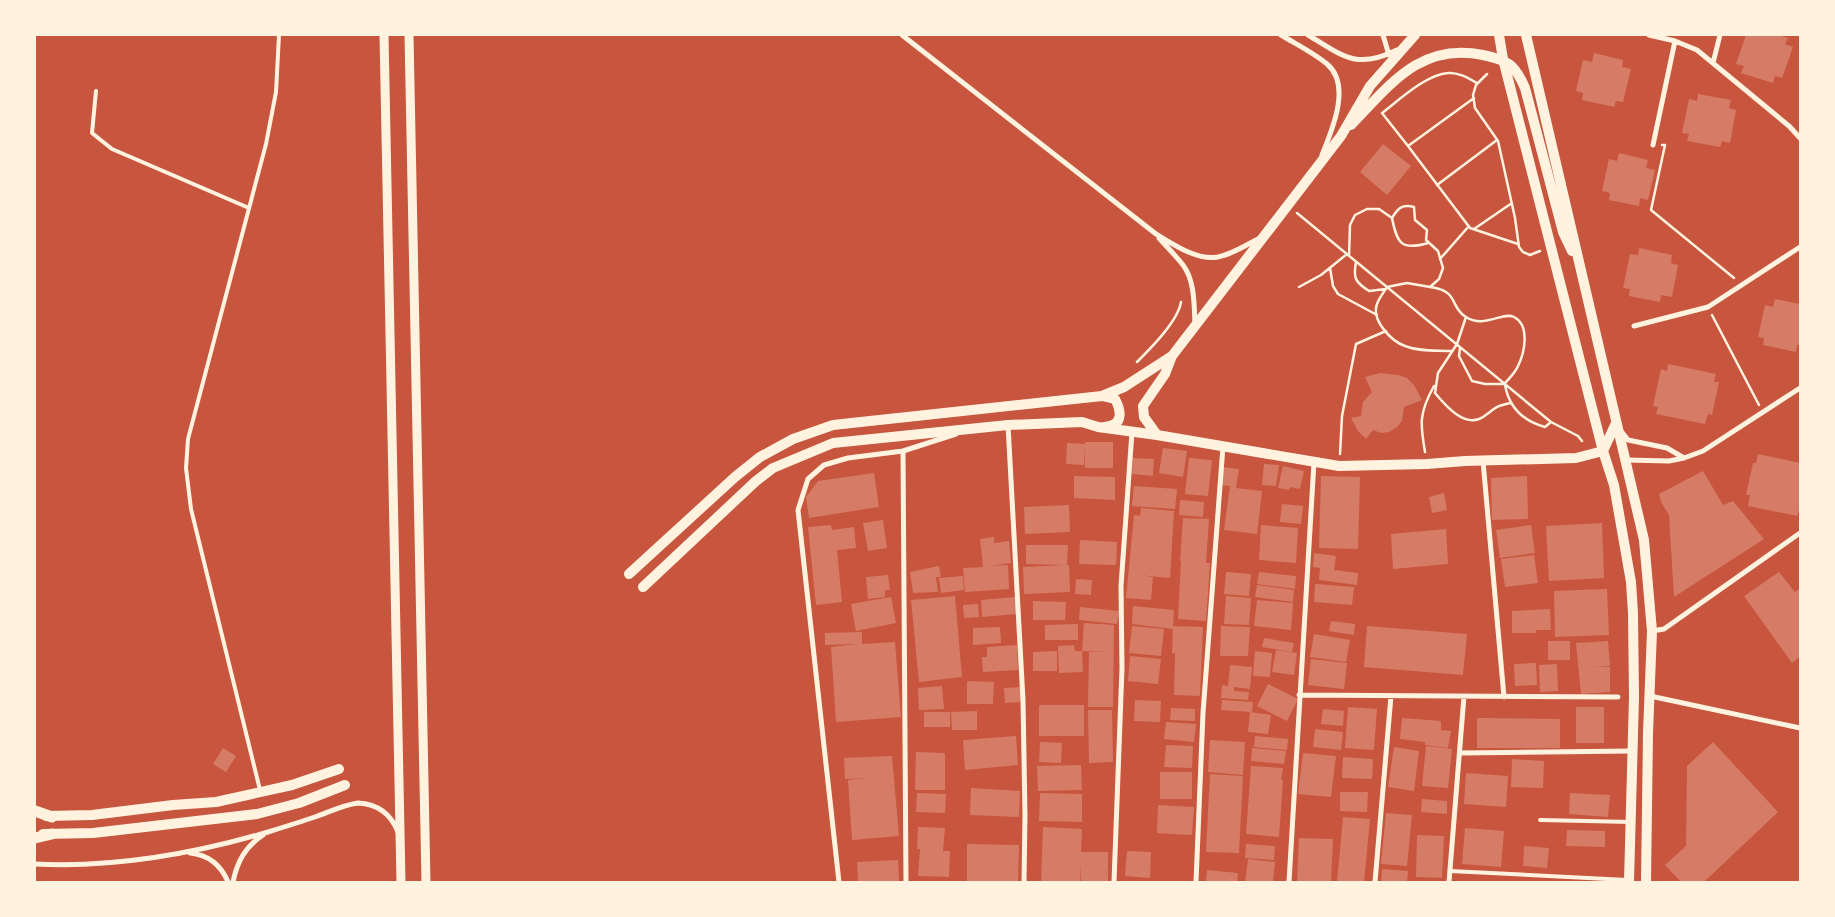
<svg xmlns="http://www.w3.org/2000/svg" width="1835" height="917" viewBox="0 0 1835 917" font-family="Quicksand,sans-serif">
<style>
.building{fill:#d67c66}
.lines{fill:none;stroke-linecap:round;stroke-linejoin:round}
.path{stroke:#fff3e0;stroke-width:2.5}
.service{stroke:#fff3e0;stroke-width:4}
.minor{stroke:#fff3e0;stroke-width:5}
.tertiary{stroke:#fff3e0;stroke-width:9}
.secondary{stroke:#fff3e0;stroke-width:10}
.primary{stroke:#fff3e0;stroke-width:11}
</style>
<rect width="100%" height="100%" fill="#c8553d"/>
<path class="building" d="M1746 35H1778L1788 38 1785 44 1793 47 1782 78 1775 76 1773 83 1741 73 1744 66 1736 64Z
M1594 53 1623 60 1622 67 1631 69 1623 102 1616 101 1614 107 1582 100 1583 93 1576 91 1583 60 1592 62Z
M1698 94 1731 100 1729 108 1736 110 1730 143 1722 141 1720 147 1687 141 1689 134 1682 133 1689 99 1697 101Z
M1383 144 1411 166 1387 195 1360 172Z
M1619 153 1648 160 1646 168 1655 170 1648 200 1640 198 1639 206 1609 200 1610 193 1602 191 1609 159 1617 161Z
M1639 248 1672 255 1671 263 1678 265 1672 297 1661 295 1660 302 1629 296 1630 289 1623 288 1630 254 1638 255Z
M1775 299 1800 304V345H1797L1796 352 1763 345 1764 338 1758 337 1765 305 1773 307Z
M1668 364 1716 374 1714 382H1719L1712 415 1708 414 1705 424 1656 414 1658 407 1653 406 1661 369 1667 371Z
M1380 373 1398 375 1407 378 1414 385 1422 400 1404 407 1402 421 1397 427 1389 432 1381 433 1373 430 1366 439 1358 431 1351 418 1361 416 1363 402 1372 392 1365 377Z
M1085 442H1113V468H1085V447L1084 465 1066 464 1067 443 1085 444Z
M1163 448 1187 451 1183 477 1159 473Z
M1758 454 1800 463V507L1797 516 1748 506 1750 495H1746L1753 463H1756Z
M1133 458 1154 459 1153 476 1132 474Z
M1189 458 1212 460 1208 496 1185 494Z
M1264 464 1279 465 1276 486 1262 485Z
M1283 466 1304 471 1300 489 1290 487 1289 490 1278 488Z
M1223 467 1239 469 1236 488 1262 491 1257 534 1224 530 1230 486 1221 485Z
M1703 471 1723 505 1733 501 1764 539 1674 597 1669 515 1661 502 1659 494Z
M874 473 879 507 809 518 806 497 818 481Z
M1074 476 1115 477V500L1074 498Z
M1321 476 1360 477 1358 549 1319 548Z
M1527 476 1528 519 1492 520 1491 478Z
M1134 486 1177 489 1175 509 1132 506Z
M1444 493 1447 510 1432 513 1429 497Z
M1180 500 1204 502 1203 517 1179 515Z
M1282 504 1303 506 1301 524 1280 522Z
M1069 505 1070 532 1025 534 1024 507Z
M1141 508 1174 511 1170 578 1138 575 1153 577 1151 600 1126 598 1134 515 1140 516Z
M1183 518 1209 519 1206 563H1210L1206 621 1178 619 1181 561 1195 562 1180 561Z
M883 520 887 548 868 551 863 523Z
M1602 523 1604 578 1549 581 1546 526Z
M831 525 832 530 854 527 856 548 837 550 842 602 816 605 808 527Z
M1261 525 1298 528 1296 563 1259 560Z
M1531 525 1535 553 1500 558 1496 530Z
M1446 529 1448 564 1393 569 1391 534Z
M994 537V543L1009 541 1011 563 990 566 1008 565 1009 589 965 592 963 568 983 567 980 539Z
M1080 540 1117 542 1116 565 1079 564Z
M1026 545H1068L1067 565H1069L1070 592 1024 594 1023 567 1064 565 1026 564Z
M1314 553 1336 556 1334 570 1358 573 1357 585 1319 580 1320 568 1313 567Z
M1534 555 1538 583 1505 587 1501 559Z
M939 566 941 577H936L938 592 913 593 910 572Z
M1226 572 1251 574 1249 596 1224 594Z
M1259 572 1296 576 1295 589 1257 584Z
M1779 572 1795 592 1800 588V657L1792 663 1744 596Z
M888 575 890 590H885V597L868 599 866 577Z
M963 576 964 590 941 593 939 578Z
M1076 579 1092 580 1091 595 1075 594Z
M1315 584 1354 587 1352 605 1314 602Z
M1257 585 1294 590 1293 602 1255 597Z
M1607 589 1609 635 1555 637 1554 591Z
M955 596 962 677 919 682 911 600Z
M1226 596 1251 598 1249 625 1224 624Z
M891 597 896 623 856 631 851 604Z
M1016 597 1017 614 982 617 981 600Z
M1257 600 1293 603 1291 630 1254 626Z
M1033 601 1066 602 1065 620H1033Z
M978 604 979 617 964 618 963 605Z
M1133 606 1174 610 1173 629 1132 624Z
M1080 607 1119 611 1117 624 1079 620Z
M1550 609 1551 630H1536V633H1512V611Z
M1331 621 1355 624 1354 635 1329 631Z
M1084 623 1114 625 1113 707H1088L1089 652H1108L1082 651Z
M1078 624V640H1045V625Z
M1132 626 1164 629 1161 656 1129 653Z
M1173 626 1203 627 1200 696 1174 695 1175 653H1172Z
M1221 626 1250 627 1248 656H1220Z
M1367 626 1467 634 1463 675 1364 667Z
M1000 627 1001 643 973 645V628Z
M862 632V644L895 642 901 717 836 722 831 647 858 644 825 645V633Z
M1314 634 1350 640 1346 662 1310 657Z
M1264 638 1294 643 1292 652 1262 647Z
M1548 641H1570V660H1548Z
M1608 641 1610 666 1594 667H1610V692L1581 694 1576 643Z
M1017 645 1018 670 983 672 982 657H987V647Z
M1074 645 1075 651H1082L1083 672 1059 673 1058 646Z
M1276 650 1297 653 1294 675 1272 672Z
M1057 651V671H1033V652Z
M1255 651 1272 653 1270 677 1253 676Z
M1130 656 1161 659 1158 684 1128 681Z
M1311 659 1347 663 1344 689 1308 685Z
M1536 663 1537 685 1515 686 1514 664Z
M1557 664 1558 691 1540 692 1539 665Z
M1230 665 1252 667 1250 689 1234 687V691L1249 692 1248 700 1221 698 1222 685 1228 686Z
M967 681 994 682 993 704H967Z
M1268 684 1298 699 1287 721 1257 706Z
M942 686 944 709 919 710 918 688Z
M1021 687 1022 702 1005 703 1004 688Z
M1135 700 1161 701 1160 722 1134 721Z
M1222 700 1253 702 1252 712 1221 710Z
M1039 705H1084V736H1039Z
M1348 707 1377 709 1374 750 1345 748Z
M1576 707H1604V743H1576Z
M1171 708 1195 709V721L1170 720Z
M1323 709 1344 711 1343 726 1321 724Z
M1088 710H1112L1113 762 1089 763Z
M977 711V730H952L951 712Z
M924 712H950V727H924Z
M1250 712 1271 715 1268 734 1248 732Z
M1402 718 1441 721V730L1451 731 1448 748 1425 745V742L1400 739Z
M1477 718 1560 719V748H1477Z
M1166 722 1196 724 1194 742 1164 739Z
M1315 729 1343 732 1341 750 1313 747Z
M1016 736 1018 765 965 770 963 740Z
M1255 736 1288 739 1287 750 1254 747Z
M1210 740 1245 742 1243 775 1208 772Z
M1040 742 1062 743 1061 763 1039 762Z
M1713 742 1778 812 1704 882H1681L1665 865 1686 846 1687 766Z
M1166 745 1193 746 1192 768 1164 767Z
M1426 746 1452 749 1448 788 1422 786Z
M1394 747 1419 751 1414 791 1388 787Z
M223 748 236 756 226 772 213 764Z
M1252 748 1286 751 1284 764 1251 761Z
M916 752 945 753V790H915Z
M1303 753 1336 756 1331 797 1298 794Z
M892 756 899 836 852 840 848 780 867 778 845 779 844 758Z
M1343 757 1373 759 1372 779 1342 778Z
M1512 759 1544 761 1543 788 1511 787Z
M1081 765 1082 790 1038 791 1037 766Z
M1251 766 1283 768 1281 780H1283L1279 837 1246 834Z
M1160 772H1192V799H1160Z
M1466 773 1508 776 1506 807 1464 804Z
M1210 774 1243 776 1239 853 1206 852Z
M971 788 1020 791 1019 817 970 815Z
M1340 792H1368L1367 812 1340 811Z
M917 793 946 794 945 813 916 812Z
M1040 793 1082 794V822L1039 821Z
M1570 793 1610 795 1608 817 1569 814Z
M1422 799 1447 801V814L1421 812Z
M1158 805 1194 807 1192 835 1157 833Z
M1386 813 1412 815 1407 866 1381 864Z
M1343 817 1370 819 1364 882H1337Z
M918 827 945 828 943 851H950L949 877 918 876 920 849H917Z
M1043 827 1082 829 1081 852H1108V882H1081V865L1080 882H1041Z
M1465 828 1504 831 1501 867 1462 864Z
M1567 830 1605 831V847L1566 846Z
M1417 835 1444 836 1442 878 1416 877Z
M1299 838 1333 839 1331 882H1297Z
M967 844 1019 845 1018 882H967Z
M1246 844 1275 846 1274 860 1245 858Z
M1524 846 1549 848 1547 868 1523 866Z
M1127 851 1151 852 1150 878 1125 876Z
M1248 859 1275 862 1273 882H1245Z
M898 860 899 882H858L857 862Z
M1382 869 1408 871 1407 882H1381Z
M1207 870 1238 873 1237 882H1206Z"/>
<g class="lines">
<path class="path" d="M1487 74 1476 85 1473 95 1475 108 1498 141 1515 218 1519 247 1523 252 1530 255 1540 251
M1474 98 1408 146 1470 228 1518 244
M1662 145H1665L1651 210 1734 278
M1408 146 1382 113C1399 100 1427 74 1448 73 1458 72 1468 78 1477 83
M1437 185 1497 140
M1297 213 1551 422 1578 436 1582 441
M1392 218C1397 243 1401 251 1428 243
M1474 229 1512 203
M1349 256 1350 225 1355 215 1367 209H1379L1392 218C1398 208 1402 204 1414 207L1415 220 1427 230 1426 240 1438 251 1443 268 1439 279 1430 287C1460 291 1449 307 1466 317 1484 329 1503 311 1514 317 1530 325 1525 352 1518 366 1515 373 1510 378 1504 384
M1440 259 1469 226
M1356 262C1353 278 1355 282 1369 291L1386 289
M1330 268 1333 286 1338 294 1377 315
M1299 287 1321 275 1347 254
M1430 287 1407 283 1387 287C1384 292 1379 298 1377 304 1371 320 1391 341 1405 346 1420 352 1437 350 1452 351
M1712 315 1759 405
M1466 317 1457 344 1438 373 1435 393C1445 405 1465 429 1483 417 1496 408 1495 406 1511 403
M1460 348 1459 356 1472 381 1485 384H1503
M1137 362C1151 348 1178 321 1181 302
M1505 385C1509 407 1523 421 1545 427L1551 422
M1425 452C1420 423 1419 413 1434 386
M1340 454 1342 416 1356 344 1386 331"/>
<path class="service" d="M96 91 92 133 112 149 249 208
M260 790 191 509 186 468 188 439 266 144 276 92 279 35
M1540 820 1631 822
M1450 871 1627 880"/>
<path class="minor" d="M902 35 1156 234C1173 244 1197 261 1218 257 1233 254 1246 245 1258 239
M1281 35C1296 44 1314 53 1327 64 1352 85 1332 130 1322 155
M1308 35C1343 56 1356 70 1397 50
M1383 35 1389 55
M1649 35 1675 41 1697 50 1789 126 1800 138
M1713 63 1720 35
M1653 145 1675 41
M1159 238C1167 247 1176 256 1183 265 1195 281 1194 305 1195 324
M1634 326 1708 307 1800 247
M1008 425 1023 700 1025 815 1024 882
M1621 431 1628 440 1667 448 1684 458 1669 461 1626 460
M903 451 906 882
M1684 458 1703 451 1800 388
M1483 461 1504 697
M1652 631 1664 629 1800 533
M1299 695 1618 697
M1650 696 1800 728
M1460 753 1632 751
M190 853C209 855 221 865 228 882
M35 864C113 868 193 854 268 832 284 827 300 822 315 817 329 812 343 805 358 803 377 804 391 814 398 832
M233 882C237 862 245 847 263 835
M839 882 798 510 808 479 824 465 848 458 903 451 956 434
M1114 882 1122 668 1121 586 1132 432
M1196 882 1203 713 1223 446
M1289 882 1314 462
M1375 882 1391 696
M1449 882 1464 696"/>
<path class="tertiary" d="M384 35 401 882
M409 35 426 882"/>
<path class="secondary" d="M1499 35 1503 59 1603 451 1614 485 1631 582 1633 613 1634 697 1629 882
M1526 35 1644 540 1652 631 1648 733 1646 882
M1351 125C1390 85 1420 42 1483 55 1507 60 1515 64 1525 88L1563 232 1572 251
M1102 396 1115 399C1122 412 1123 426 1104 427
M1157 435 1144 417 1143 406 1165 374 1172 356
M1603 451 1616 423
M629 574 735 477 760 457 793 439 833 425 1102 396 1124 387 1172 356 1341 136 1370 86 1415 35
M643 587 756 481 773 468 833 443 1008 425 1082 422 1098 427 1157 435 1339 466 1427 464 1465 461 1576 458 1603 451
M46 816 92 815 173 805 216 802 292 785 339 769
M43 834 93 833 257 814 299 803 345 785"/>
<path class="primary" d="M35 811 52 817
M35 838 52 834"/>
</g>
<rect width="1835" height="917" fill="none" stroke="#fff3e0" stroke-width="72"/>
</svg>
